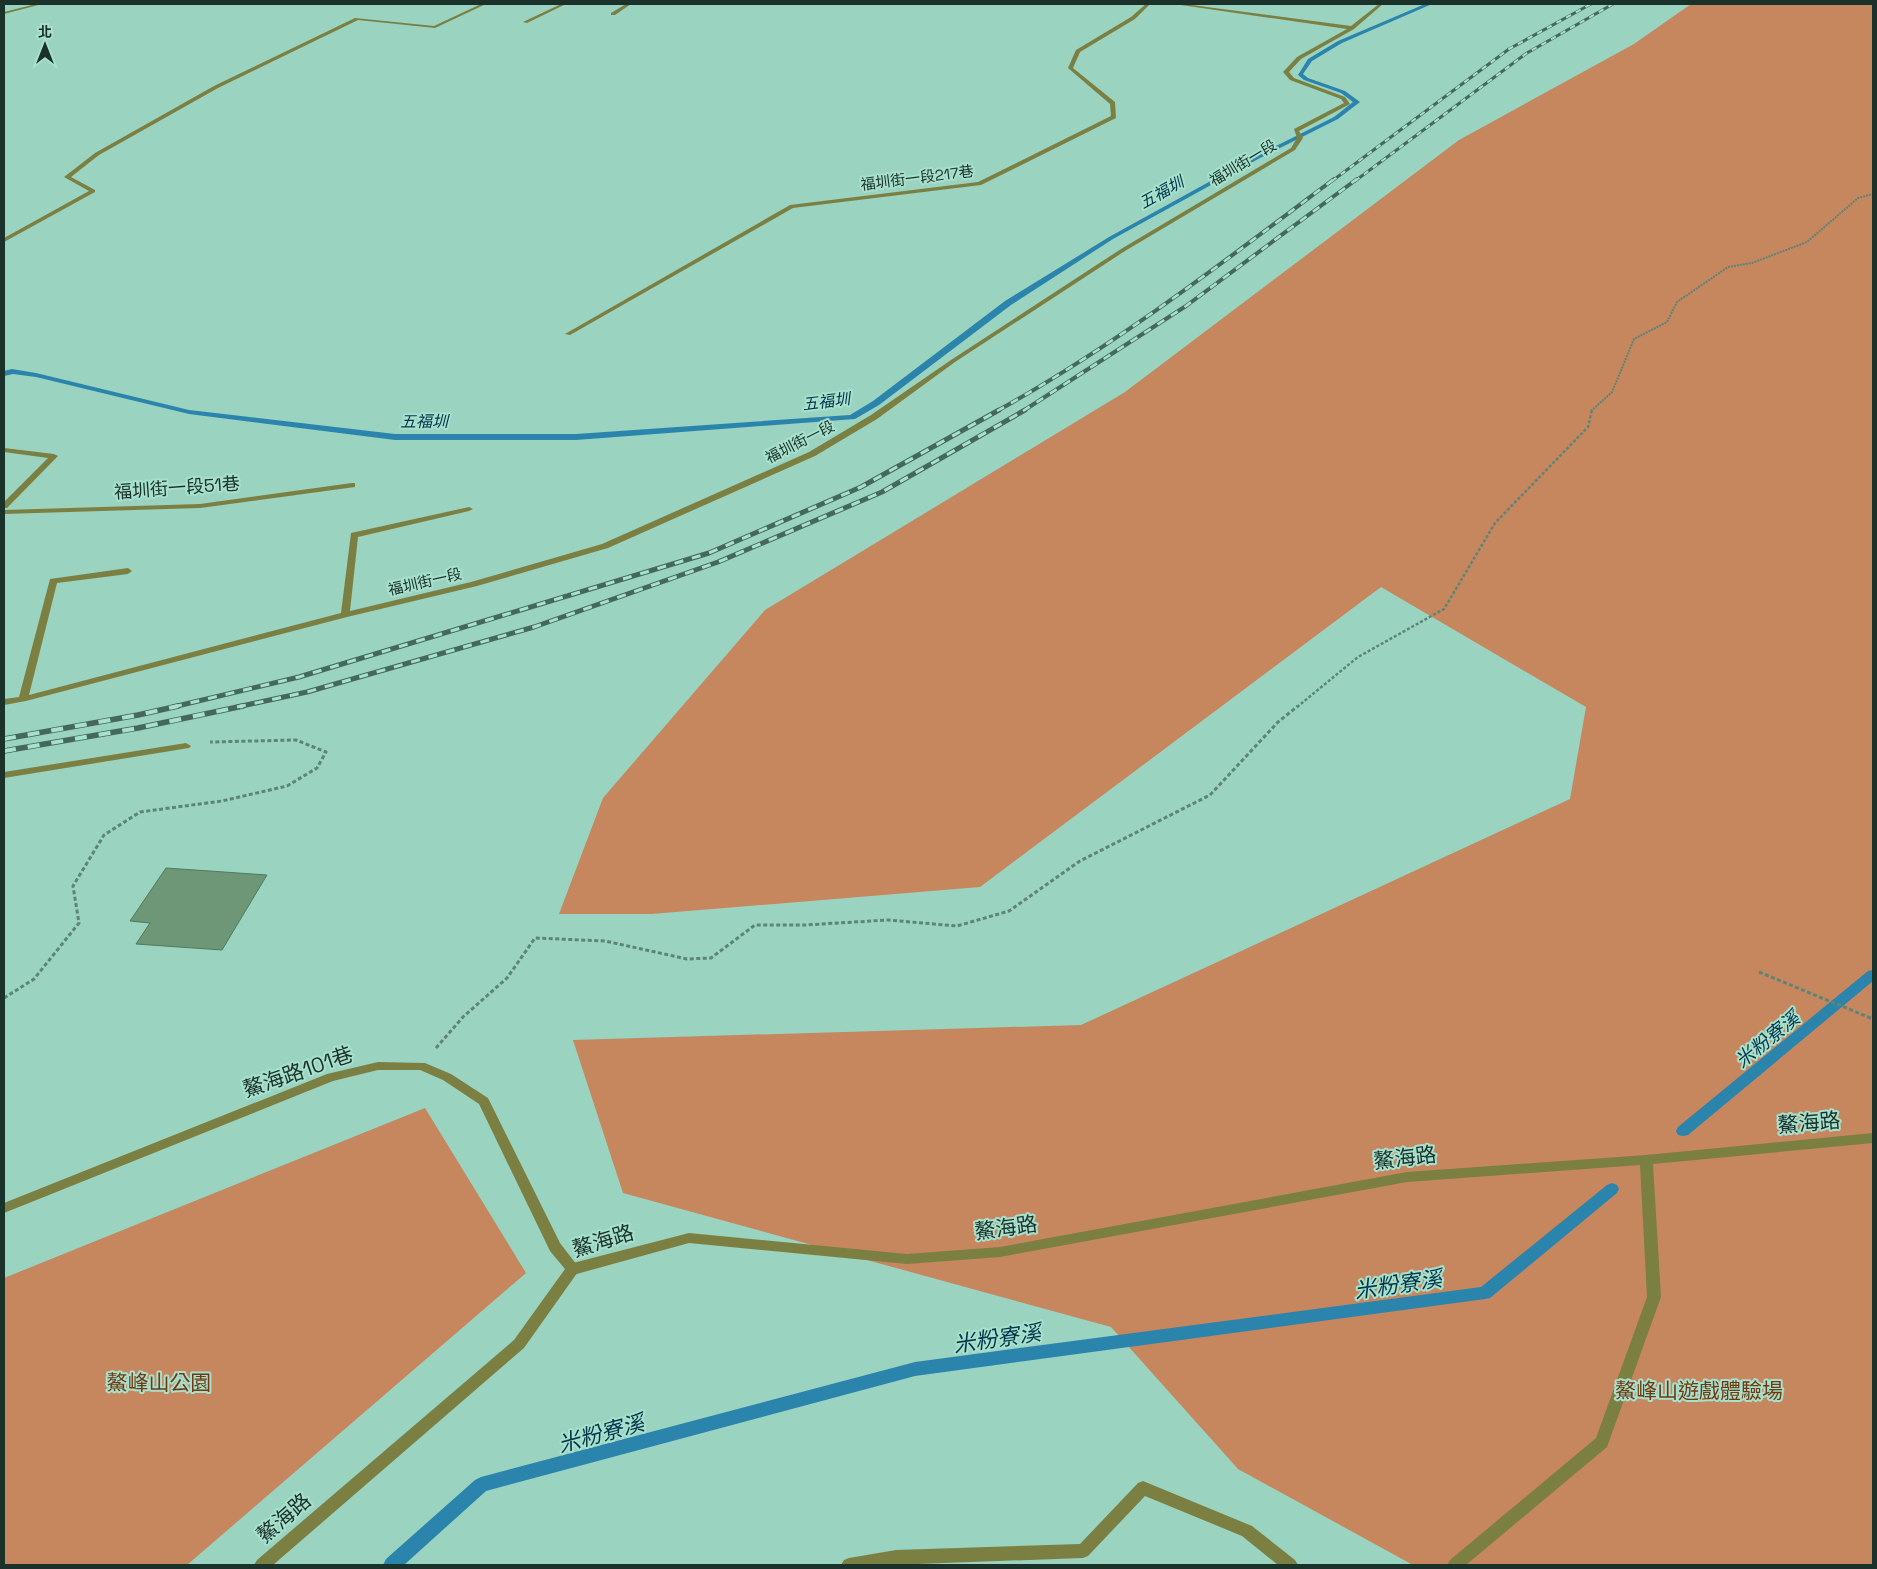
<svg xmlns="http://www.w3.org/2000/svg" width="1877" height="1569" viewBox="0 0 1877 1569" font-family="'Space Grotesk','Noto Sans TC',sans-serif">
<style>
.green{fill:#c6865e}
.lines{fill:none;stroke-linecap:round;stroke-linejoin:round}
.stream{fill:#2b84ac;fill-rule:evenodd}
.building{fill:#6e9778;stroke:#527a5d}
.path-far2{stroke:#5c8578;stroke-width:2;stroke-dasharray:2 1;stroke-linecap:butt}
.path-far1{stroke:#5c8578;stroke-width:2.5;stroke-dasharray:3 2;stroke-linecap:butt}
.path{stroke:#5c8578;stroke-width:3;stroke-dasharray:4 2.5;stroke-linecap:butt}
.service{fill:#7b8042;fill-rule:evenodd}
.minor{fill:#7b8042;fill-rule:evenodd}
.tertiary{fill:#7b8042;fill-rule:evenodd}
.rail-far3-casing{stroke:#45685d;stroke-width:3}
.rail-far2-casing{stroke:#45685d;stroke-width:4}
.rail-far1-casing{stroke:#45685d;stroke-width:5}
.rail-casing{stroke:#45685d;stroke-width:5.5}
.rail-far3{stroke:#a7e0cd;stroke-width:2;stroke-dasharray:5.5;stroke-linecap:butt}
.rail-far2{stroke:#a7e0cd;stroke-width:2.5;stroke-dasharray:8;stroke-linecap:butt}
.rail-far1{stroke:#a7e0cd;stroke-width:3;stroke-dasharray:9;stroke-linecap:butt}
.rail{stroke:#a7e0cd;stroke-width:4;stroke-dasharray:12;stroke-linecap:butt}
.labels{text-anchor:middle;stroke-width:4;stroke-linejoin:round;paint-order:stroke}
.far-street-label{font-size:15px;fill:#1b322b;stroke:#a7e0cd}
.far-water-label{font-size:16px;font-style:italic;fill:#01354b;stroke:#a7e0cd}
.street-label{font-size:18px;fill:#1b322b;stroke:#a7e0cd}
.water-label{font-size:19px;font-style:italic;fill:#01354b;stroke:#a7e0cd}
.near-street-label{font-size:21px;fill:#1b322b;stroke:#a7e0cd}
.near-park-label{font-size:21px;fill:#71390f;stroke:#a7e0cd}
.near-water-label{font-size:22px;font-style:italic;fill:#01354b;stroke:#a7e0cd}
</style>
<rect width="100%" height="100%" fill="#9ad3c0"/>
<path class="green" d="M1691 4H1873V1565H1413L1238 1469 1111 1327 623 1193 573 1040 1081 1025 1570 799 1586 707 1381 587 980 887 651 914H559L603 798 765 610 1125 392 1459 140 1634 44Z
M425 1108 526 1273 187 1565H4V1278Z"/>
<g class="lines">
<path class="stream" d="M1425 4H1432L1342 43 1312 61 1303 74 1308 78 1345 91 1360 102 1338 119 1260 158 1113 239 1011 305 879 405 855 419 576 440H395L189 414 36 377 13 374 4 376V371L12 369 36 373 189 410 395 434H576L850 415 873 401 1005 301 1109 237 1256 156 1334 117 1353 102 1341 93 1304 80 1298 75 1308 59 1338 41Z
M1873 970V981L1688 1135 1683 1136 1678 1135 1676 1131 1678 1127 1868 971Z
M1612 1183 1617 1185 1619 1189 1617 1193 1490 1298 1485 1299 915 1376 486 1491 404 1565H383L386 1559 475 1480 481 1477 915 1362 1481 1287 1607 1185Z"/>
</g>
<path class="building" d="M166 868 267 875 222 950 136 944 150 923 130 921Z"/>
<g class="lines">
<path class="path-far2" d="M1591 411 1612 392 1634 339 1667 322 1677 302 1728 267 1752 263 1807 242 1858 198 1873 194"/>
<path class="path-far1" d="M1297 707 1358 657 1444 609 1495 523 1588 427 1592 410"/>
<path class="path" d="M1759 972 1873 1019
M4 998 34 979 79 923 73 886 104 835 140 812 222 801 287 786 317 768 326 752 296 740 210 742
M436 1048 463 1017 507 978 535 938 605 941 687 959 711 958 755 925H805L888 920 957 926 1009 911 1080 861 1210 795 1278 722 1298 706"/>
<path class="service" d="M481 4H486L435 28 358 20 218 88 99 155 71 177 95 190V192L4 242V238L89 191 64 177 95 153 214 86 355 18 434 26Z
M561 4H566L527 23 523 22Z
M626 4H631L615 15H611V13Z
M1146 4H1150L1135 19 1080 52 1073 68 1115 102 1116 118 981 185 793 208 570 335 565 334 790 205 978 182 1111 116 1110 104 1068 68 1076 50 1131 17Z
M1174 4H1184L1351 26 1379 4H1383L1354 29 1301 59 1289 72 1294 78 1345 97 1350 104 1299 131 1303 138 1295 150 1125 251 955 362 877 419 815 456 608 548 477 586 347 617 26 701 4 705V699L19 697 50 579 128 568 132 571 128 574 57 583 29 695 341 613 351 533 469 507 473 509 469 511 358 537 350 611 471 582 602 544 809 452 871 415 951 360 1121 249 1291 148 1297 138 1294 129 1344 103 1341 99 1290 80 1283 72 1297 57 1347 29Z
M4 448 54 454 58 456 7 508H4V502L48 458 4 452Z
M352 483H355V487L200 508 4 514V510L200 504Z
M1873 1133V1143L1653 1164 1661 1297 1607 1447 1466 1565H1447L1450 1560 1596 1438 1647 1297 1640 1165 1407 1182 1000 1257 907 1264 689 1243 573 1275 568 1273 566 1269 568 1265 573 1263 689 1233 907 1254 1000 1247 1407 1172 1646 1155Z
M1143 1481 1252 1526 1295 1560 1298 1565H1278L1242 1536 1145 1496 1088 1556 1083 1558 891 1565H841L844 1560 849 1558 896 1550 1080 1544 1138 1483Z"/>
<path class="minor" d="M186 743 191 746 189 748 4 778V772Z
M378 1062 425 1063 451 1074 488 1098 560 1243 580 1269 524 1348 273 1565H254L257 1560 514 1340 565 1269 550 1251 479 1104 443 1080 420 1070H378L333 1081 4 1213V1203L327 1074Z"/>
<path class="tertiary" d="M36 4H42L4 14V12Z"/>
<defs>
<path id="rail-far3" d="M1332 181 1509 49 1591 4
M1355 181 1527 53 1613 4"/>
<path id="rail-far2" d="M997 411C1116 345 1225 261 1334 179
M1023 411 1186 306 1357 179"/>
<path id="rail-far1" d="M173 707 299 677 709 553 861 487 999 410
M237 707 307 692 534 627 718 562 882 492 1025 410"/>
<path id="rail" d="M4 739 138 715 178 706
M4 751 138 728 243 706"/>
</defs>
<use href="#rail-far3" class="rail-far3-casing"/>
<use href="#rail-far2" class="rail-far2-casing"/>
<use href="#rail-far1" class="rail-far1-casing"/>
<use href="#rail" class="rail-casing"/>
<use href="#rail-far3" class="rail-far3"/>
<use href="#rail-far2" class="rail-far2"/>
<use href="#rail-far1" class="rail-far1"/>
<use href="#rail" class="rail"/>
</g>
<g class="labels">
<g class="far-street-label">
<text transform="translate(1243 163) rotate(-31)" y="5">福圳街一段</text>
<text transform="translate(917 178) rotate(-7)" y="5">福圳街一段217巷</text>
<text transform="translate(800 442) rotate(-27)" y="5">福圳街一段</text>
<text transform="translate(425 582) rotate(-13)" y="5">福圳街一段</text>
</g>
<g class="far-water-label">
<text transform="translate(1161 192) rotate(-29)" y="6">五福圳</text>
<text transform="translate(826 401) rotate(-7)" y="6">五福圳</text>
<text x="424" y="427">五福圳</text>
</g>
<g class="street-label">
<text transform="translate(177 488) rotate(-4)" y="6">福圳街一段51巷</text>
</g>
<g class="water-label">
<text transform="translate(1767 1039) rotate(-39)" y="7">米粉寮溪</text>
</g>
<g class="near-street-label">
<text transform="translate(298 1072) rotate(-19)" y="7">鰲海路101巷</text>
<text transform="translate(1809 1123) rotate(-5)" y="7">鰲海路</text>
<text transform="translate(1405 1158) rotate(-7)" y="7">鰲海路</text>
<text transform="translate(1006 1228) rotate(-8)" y="7">鰲海路</text>
<text transform="translate(603 1241) rotate(-17)" y="7">鰲海路</text>
<text transform="translate(284 1518) rotate(-41)" y="7">鰲海路</text>
</g>
<g class="near-park-label">
<text x="159" y="1390">鰲峰山公園</text>
<text x="1699" y="1398">鰲峰山遊戲體驗場</text>
</g>
<g class="near-water-label">
<text transform="translate(1398 1284) rotate(-8)" y="8">米粉寮溪</text>
<text transform="translate(997 1338) rotate(-8)" y="8">米粉寮溪</text>
<text transform="translate(601 1433) rotate(-15)" y="8">米粉寮溪</text>
</g>
</g>
<rect width="1877" height="1569" fill="none" stroke="#1b322b" stroke-width="10"/>
<g transform="translate(45 45)" stroke="#a7e0cd" stroke-width="4" paint-order="stroke">
<path d="M0-4L9 19L0 12L-9 19Z" fill="#1b322b"/>
<text y="-8" font-size="14" font-weight="bold" text-anchor="middle" fill="#1b322b">北</text>
</g>
</svg>
